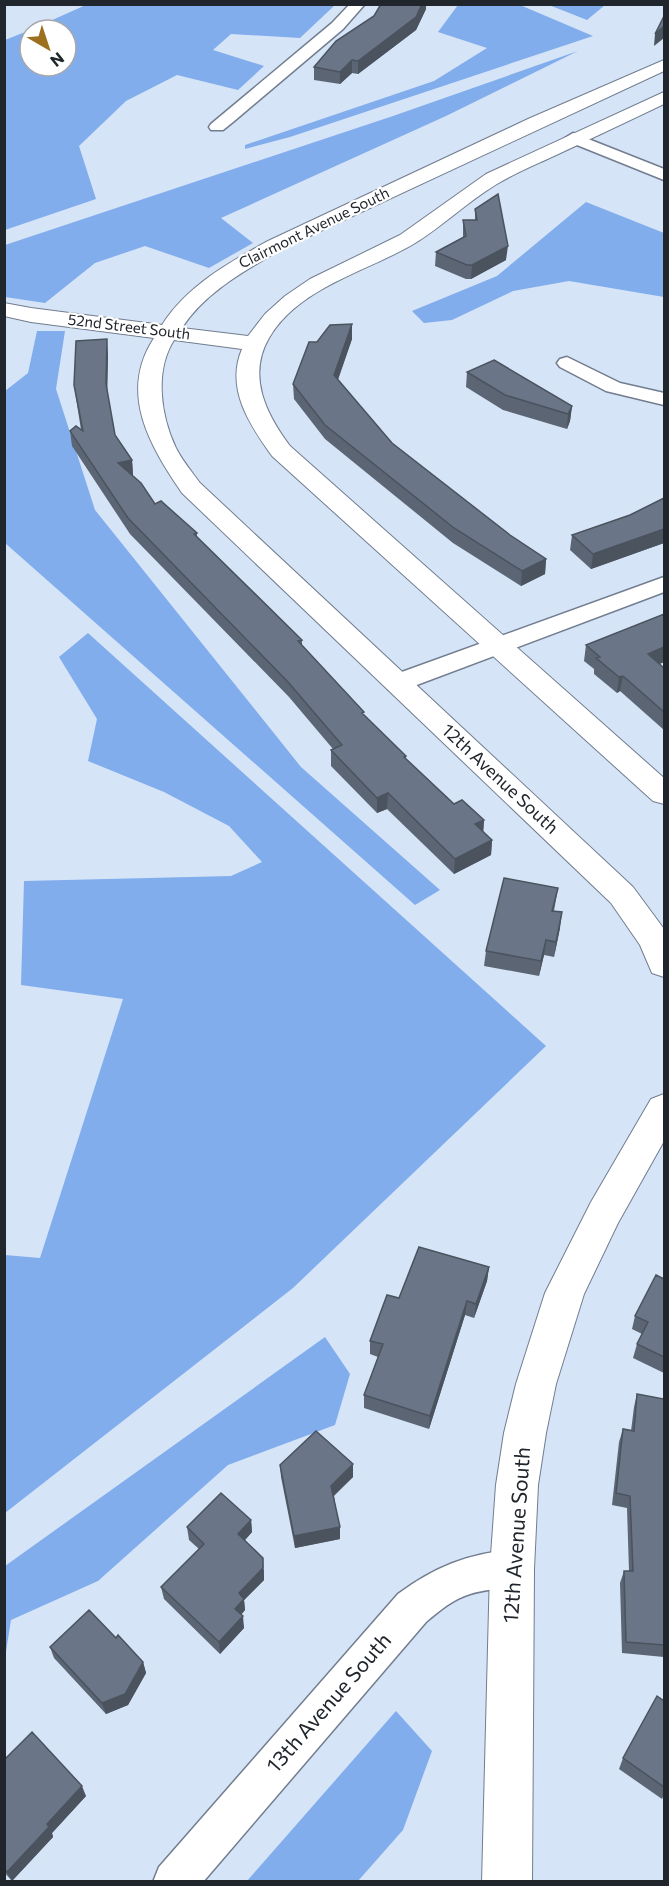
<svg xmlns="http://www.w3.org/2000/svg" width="669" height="1886" viewBox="0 0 669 1886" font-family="Commissioner,sans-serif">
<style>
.forest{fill:#81aded}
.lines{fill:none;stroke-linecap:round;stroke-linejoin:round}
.minor-casing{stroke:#717d8f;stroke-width:3}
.tertiary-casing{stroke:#717d8f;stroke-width:2}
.minor{fill:#fff;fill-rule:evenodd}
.tertiary{fill:#fff;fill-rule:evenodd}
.wall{fill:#5b6574}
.shaded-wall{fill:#4a535e}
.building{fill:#6a7687;stroke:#4a535e;stroke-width:1.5}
.labels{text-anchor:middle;stroke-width:4.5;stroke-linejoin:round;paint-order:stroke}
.far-street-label{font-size:15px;fill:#21262d;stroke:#fff}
.street-label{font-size:18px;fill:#21262d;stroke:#fff}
.near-street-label{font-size:21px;fill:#21262d;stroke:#fff}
</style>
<rect width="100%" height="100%" fill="#d6e4f7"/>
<path class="forest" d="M88 4H335V5L300 38 231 34 213 50 264 66 238 90 177 75 126 101 79 146 96 199 5 230V40L30 30V66H66V30H30Z
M458 5H520L593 36 290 137 245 149V145L434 81 487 48 438 32Z
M549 5H605L587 20Z
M578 51 446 116 221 218 253 243 209 268 145 246 95 263 45 303 5 297V245L393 116Z
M586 202 664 233V297L569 281 513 291 452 320 424 323 412 311 497 276Z
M37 331H65L56 389 95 510 301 767 440 890 415 905 5 543V391L28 373Z
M88 633 546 1046 293 1288 5 1513V1255L40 1258 123 999 21 985 24 881 231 876 262 862 229 826 164 792 88 761 97 719 59 657Z
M325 1337 350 1374 335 1425 228 1465 98 1581 11 1620 5 1658V1566Z
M396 1711 432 1751 403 1830 358 1881H247Z"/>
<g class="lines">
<defs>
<path id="minor" d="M350 4H365L343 29 233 122 223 130H211L209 127 211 124 332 23Z
M573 133 664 169V180L567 141 565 138Z
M567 357 620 383 664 393V405L606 391 560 367 557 363 560 359Z
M664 577V592L406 689 397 691 388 689 385 683 388 677Z
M512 1550 525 1556 531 1569 525 1582C507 1590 488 1588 470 1594 453 1599 439 1611 426 1622L203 1882H153L159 1867 398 1594C433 1568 468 1553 512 1550Z"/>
<path id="tertiary" d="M664 60V71L282 249C246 270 205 292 182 328L248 336 265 314 285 296 310 279 400 235 486 174 664 92V104C628 121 591 139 554 156 535 165 515 173 497 184 467 202 442 227 412 245 365 272 298 288 269 338 247 376 266 414 290 446L664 778V804L653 801 272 456C250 425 225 389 242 349L174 340C154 372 161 416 176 448 182 460 192 472 200 483L633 887 664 929V977L652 973 640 945 611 903 182 493C150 446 118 393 154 338L31 322 4 316V303L31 308 162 325C187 286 228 263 268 241L528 119Z
M664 1094V1141L618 1223 584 1294 556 1384 546 1433 538 1485 534 1569 532 1882H482L490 1569 496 1485 504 1433 516 1384 545 1293 591 1202 651 1099Z"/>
</defs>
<use href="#minor" class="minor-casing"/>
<use href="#tertiary" class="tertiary-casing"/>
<use href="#minor" class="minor"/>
<use href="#tertiary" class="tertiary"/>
</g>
<path class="wall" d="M381 4H426V9L416 30 358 74 352 73 340 84 314 80V67L374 16Z
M475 209 506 260 471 279H466L435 266 436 252 463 237V220H475Z
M352 324V339L338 380 392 443 510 535 546 559 545 574 521 586 453 543 325 439 294 399 293 384 317 342Z
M108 354 107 394 115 435 132 460 133 475H132L155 504 197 533V537L302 640V645L364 716 406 756V759L454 804 484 820 483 832 492 840 491 855 454 874 387 809 377 813 331 766V750L333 749 289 697 130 534 72 446 70 431 81 430 74 385Z
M467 372 572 406 570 421 567 429 503 410 466 387Z
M664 498V543L591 569 570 550 572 535 630 515Z
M664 614V662L660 664 664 668V730L620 691 617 693 594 674V669L584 661 586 645Z
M558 888 554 911 560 928 554 957 544 955 539 976 484 966 486 951Z
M489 1267 487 1281 474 1318 465 1315 429 1429 364 1408V1395L378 1357 370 1354V1341L399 1298Z
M664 1279V1373L633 1358 637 1344 642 1334 632 1329 635 1316Z
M637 1394 664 1399V1657L622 1653 620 1583 624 1571H629L627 1508 612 1505 619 1442 623 1429 631 1431 634 1407Z
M280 1465 353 1477 334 1496 340 1539 295 1548 281 1477Z
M251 1520 252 1532 244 1541 264 1570V1580L244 1600 245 1610 241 1615 244 1628 220 1654 164 1599 161 1587 199 1549 189 1540 187 1527Z
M116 1638 143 1662 146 1673 128 1705 106 1714 54 1658 50 1647Z
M664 1701V1795L662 1799 619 1769 623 1758Z
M4 1760 86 1796 52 1833 53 1837 12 1881 4 1872Z"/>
<path class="shaded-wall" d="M422 4H426V9L416 30 358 74V61Z
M664 26V38L654 46 655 34Z
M352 60V73L340 84V72Z
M508 246 506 260 471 279 472 265Z
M352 324V339L334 390V375Z
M107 339 108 354 107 399 106 384Z
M572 406 570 421 567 429 568 414Z
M132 460 133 475 119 478 118 463Z
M664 529V543L591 569 593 554Z
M546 559 545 574 521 586 522 571Z
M664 647V662L645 669 648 654Z
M623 676 620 691 617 693 619 677Z
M388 793 387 809 377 813V798Z
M484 820 483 836 475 824Z
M492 840 491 855 454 874 455 859Z
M562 912 560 928 554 957 556 942Z
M546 940 544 955 539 976 541 961Z
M489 1267 487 1281 474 1318 476 1304Z
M467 1301 465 1315 429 1429 430 1416Z
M353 1464V1477L331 1498V1486Z
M251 1520 252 1532 239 1547 238 1534Z
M340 1527V1539L295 1548 294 1536Z
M263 1558 264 1580 244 1600 245 1610 236 1620 235 1609 239 1593Z
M243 1616 244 1628 220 1654 219 1642Z
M143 1662 146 1673 128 1705 106 1714 102 1703Z
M82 1786 86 1796 52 1833 53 1837 12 1881 7 1872 47 1824Z"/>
<path class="building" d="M381 4H422L416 17 358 61 352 60 340 72 314 67 336 41 374 16Z
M664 16V26L655 34Z
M498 194 508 246 472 265H467L436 252 466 236 463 220H477L475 209Z
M352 324 334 375 392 443 510 535 546 559 522 571 454 528 325 425 293 384 309 342H317L330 325Z
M107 339 106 384 115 435 132 460 118 463 141 483 155 504 161 501 197 533 194 534 302 640 298 641 364 712 362 713 406 756 404 757 454 804 462 800 484 820 475 824 492 840 455 859 388 793 377 798 331 750 342 745 288 682 128 518 70 431 76 426 83 431 74 385 76 341Z
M494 360 572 406 568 414 505 395 467 372Z
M664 498V529L593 554 572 535 630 515Z
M664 614V647L648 654 664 668V712L623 676 619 677 596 658 600 657 586 645Z
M504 878 558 888 552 911 562 912 556 942 546 940 541 961 486 951Z
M419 1247 489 1267 476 1304 467 1301 430 1416 364 1395 383 1344 370 1341 387 1295 399 1298Z
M656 1275 664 1279V1357L637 1344 648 1322 635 1316Z
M637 1394 664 1399V1645L626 1642 624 1571H633L630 1496 616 1493 623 1429 634 1431Z
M316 1431 353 1464 331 1486 340 1527 294 1536 280 1465Z
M221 1493 251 1520 238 1534 263 1558V1568L239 1593 244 1599 235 1609 243 1616 219 1642 161 1587 204 1544 187 1527Z
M89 1610 116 1638 118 1635 143 1662 125 1694 102 1703 50 1647Z
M657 1696 664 1701V1787L623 1758Z
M32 1732 82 1786 47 1824 49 1827 7 1872 4 1869V1760Z"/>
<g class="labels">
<g class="far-street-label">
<text transform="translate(314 228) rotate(-26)" y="5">Clairmont Avenue South</text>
<text transform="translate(129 327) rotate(7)" y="5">52nd Street South</text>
</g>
<g class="street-label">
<text transform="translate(500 779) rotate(43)" y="6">12th Avenue South</text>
</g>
<g class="near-street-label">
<text transform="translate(517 1535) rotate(-86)" y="7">12th Avenue South</text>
<text transform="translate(329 1703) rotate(-49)" y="7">13th Avenue South</text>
</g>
</g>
<rect width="669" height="1886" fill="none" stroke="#21262d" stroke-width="12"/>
<g transform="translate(48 48) rotate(141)"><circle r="28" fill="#ffffff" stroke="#a6a8ab" stroke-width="1.5"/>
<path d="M0-4.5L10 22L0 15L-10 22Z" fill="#9c701f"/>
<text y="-9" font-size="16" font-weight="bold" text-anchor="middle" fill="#21262d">N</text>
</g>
</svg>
